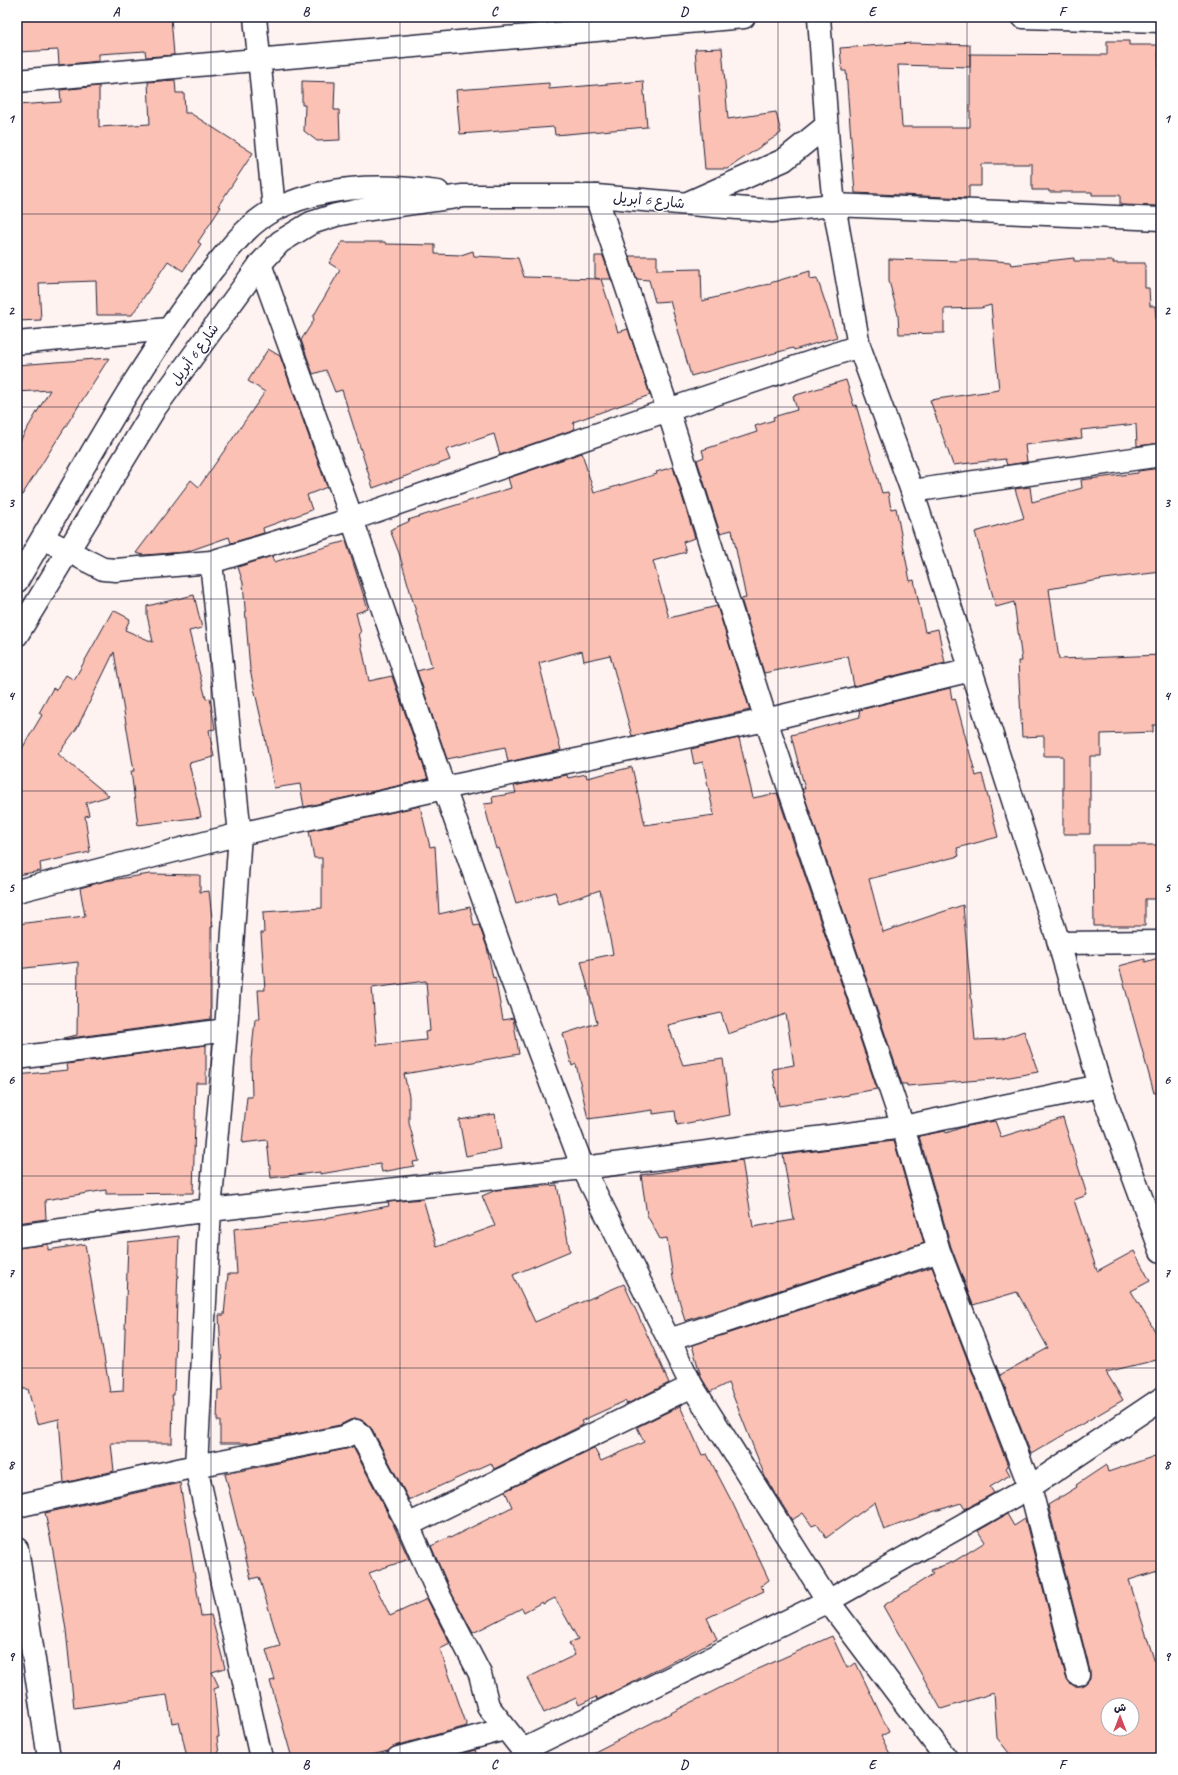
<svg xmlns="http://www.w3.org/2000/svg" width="1178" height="1775" viewBox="0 0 1178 1775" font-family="Caveat,'Playpen Sans Arabic',sans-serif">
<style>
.building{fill:#fbc1b4;stroke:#22223b;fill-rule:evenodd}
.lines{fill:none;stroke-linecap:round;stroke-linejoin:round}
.street-casing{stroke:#22223b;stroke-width:25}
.secondary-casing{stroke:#22223b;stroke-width:25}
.street{stroke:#fff;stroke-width:22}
.secondary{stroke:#fff;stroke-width:22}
.grid{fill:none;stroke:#22223b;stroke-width:1;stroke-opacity:0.55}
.labels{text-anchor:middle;stroke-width:3;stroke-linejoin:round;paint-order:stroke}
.street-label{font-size:14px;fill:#22223b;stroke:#fff}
.neatline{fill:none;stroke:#22223b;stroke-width:1.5}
.grid-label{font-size:13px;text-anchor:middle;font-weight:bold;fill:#22223b}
</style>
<rect width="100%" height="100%" fill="#fef3f0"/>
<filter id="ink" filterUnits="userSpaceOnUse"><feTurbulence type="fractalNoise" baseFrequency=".025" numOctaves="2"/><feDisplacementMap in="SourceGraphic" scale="8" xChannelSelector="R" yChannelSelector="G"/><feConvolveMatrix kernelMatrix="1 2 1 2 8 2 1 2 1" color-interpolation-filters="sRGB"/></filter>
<g filter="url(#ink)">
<path class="building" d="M17 17H171L174 55 146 57 145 51 99 54V61L59 65 58 50 17 52Z
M1107 41H1129V45H1158L1159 76H1161V206L1120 205V195H1092V192H1049V190H1032V164H981V186H969V198L855 193 846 71H842L840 48 912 43 970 45V67L898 65 902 127H970V54L1107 55Z
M722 48 728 119 776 112 781 133 727 169H705L695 49Z
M175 80 176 93H184L185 113H190L253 153 218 206 221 207 198 242 201 244 183 271 168 261 132 315H97L96 281 39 283 41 320 17 321V105L61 102 60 90 99 86V127L150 124 148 82Z
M302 81 335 82 334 110H339L340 140 317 141 304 131 305 105H302Z
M643 81 647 127 555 135 554 127 460 134 456 90 549 83V89Z
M342 242H385L386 244 435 245V254L461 255 473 251 474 256 518 258 524 277 600 279 595 278V256H603L611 279H601L618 332 628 329 650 395 573 422 575 429 500 455 494 434 446 450 450 460 373 488 342 390 335 392 326 370 313 374 301 340 314 320 313 317 340 270 329 263Z
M629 256H657V270L701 269 702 301 759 286 770 284V283L810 271V279L817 278 837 337 794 350 793 348 691 376 670 301 655 302 649 280 637 279Z
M1074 258V261H1114L1113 263H1145V288H1149L1150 306H1155L1156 318H1161V443L1137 446 1136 424 1081 430 1082 438 1025 445 1027 462 1007 465 1005 459 953 465 930 400 999 390 991 305 981 308 944 309V333L899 334 898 315 889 281V259L959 261V260H983L1010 262 1011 265Z
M268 349 280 356 327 487 307 495 312 510 263 528 264 533 231 543 229 537 186 552 144 555 136 553 191 480 199 487 265 392 248 381Z
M109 358 17 503V446L50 390 17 392V365Z
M846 380 854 406 856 405 882 493 888 492 891 509 896 508 910 581 914 580 925 632 938 629 945 663 854 686 848 656 764 673 741 599 746 598 732 530 720 533 697 460 704 457 702 450 757 432 755 426 774 420 773 417 797 410 793 396Z
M582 453 594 493 657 474 656 472 673 467 695 538 683 542 686 552 653 561 669 618 717 606 750 710 632 736 610 655 584 661 582 651 539 663 561 750 508 762 505 747 447 759 417 671 432 667 399 553 390 530 410 521 408 520 511 488 508 478Z
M1161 468V572L1104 579 1049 589 1059 659 1161 655V725H1153V732L1101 734V756H1090V834H1063V756H1044V736L1022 737 1018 661H1022L1014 602 996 607 975 532 1024 518 1015 489 1030 487 1032 502 1082 488 1081 480 1138 473V471Z
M346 541 368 609 356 613 361 633H359L369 681 392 676 428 779 304 807 300 784 274 788 264 732 250 670 243 583 238 567 272 556 274 562Z
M194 595 202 628 189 631 206 699 210 698 215 729 209 730 214 757 189 763 201 817 138 825 131 771H134L114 652 77 728 58 754 109 796 86 803 89 815 85 816 90 852 40 863 41 871 17 875V757L42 715 39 713 53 688 56 690 66 675 74 680 113 610 130 619 125 630 153 642 147 615V606Z
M950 688 952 699 955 698 976 776 982 774 998 837 957 848 959 856 869 879 883 932 963 905 975 1040 1002 1039 1024 1031 1038 1072 1004 1078 907 1086V1084H902L802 789H805L791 735 860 717 859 710Z
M739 738 753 798 777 793 877 1089 849 1094V1095L779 1106 772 1069 794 1065 786 1014 728 1034 721 1013 668 1025 683 1065 723 1059 730 1115 677 1125 675 1111 653 1114V1110L588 1119 576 1064 572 1066 563 1034 597 1023 581 961 613 954 600 890 559 904 555 892 516 903 499 848 496 849 484 804 493 803 492 797 516 793 514 786 567 775 568 778 586 774 587 778 632 767 645 825 714 815 703 762 694 764 691 749Z
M420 806 430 847 435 846 439 914 470 907 474 926 479 925 487 947 493 978 495 977 503 1020 513 1018 519 1054 404 1074 409 1096V1123L419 1161 413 1162 414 1166 382 1172 380 1164 320 1174V1172L271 1178 267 1140 242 1143 247 1097H252L251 1060 255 1019H260L258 990H265L261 933H264L263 912 322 908V858H314L309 831ZM426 981 430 1031 425 1032 426 1040 377 1045 372 988Z
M1093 845H1161V899H1145V926H1094Z
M150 874 200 875V892L209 891 213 927H211V1019L63 1039V1038L77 1035 78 962 17 969V924L85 916 80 888 105 881Z
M1158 958 1161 971V1092L1154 1093 1119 966 1145 959V962Z
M206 1045V1083H196L193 1193 106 1194V1190L45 1200 46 1219 17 1223V1075L68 1070 67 1064Z
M495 1114 501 1149 466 1156 459 1120Z
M1063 1118 1087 1195 1074 1200 1097 1271 1134 1251 1150 1281 1131 1291 1161 1341V1359L1106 1372 1123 1400 1031 1454 1000 1375 1048 1348 1017 1292 973 1305 951 1247 919 1136 945 1131 946 1133 963 1127 995 1121 1001 1137Z
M894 1141 924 1243 685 1321 673 1278 667 1238 660 1239 647 1215 641 1175 742 1160 753 1227 794 1220 783 1155Z
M557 1185 570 1251 513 1275 535 1322 624 1284 669 1383 627 1404 625 1401 581 1421 583 1425 494 1469 491 1463 409 1500 372 1429 364 1421 358 1419 350 1420 340 1425 250 1443H220V1421H217L218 1390H223L219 1315H224L228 1274H237L234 1229 325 1219V1218L389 1206 388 1202 423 1199 437 1247 495 1226 482 1196 496 1190Z
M179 1236 174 1395H172L173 1402 172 1443H111L114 1471 64 1483 59 1419 37 1424 28 1389H23L17 1357V1248L48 1244V1250L85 1244 110 1392 123 1391 128 1242Z
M932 1267 1008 1466 1006 1468 1010 1475 990 1487 994 1493 965 1509 961 1503 932 1512 884 1530 875 1502 826 1538 817 1524 812 1526 803 1513 792 1520 766 1479 728 1383 710 1392 701 1377 692 1345Z
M680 1406 702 1455 707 1454 733 1504 769 1580 761 1586 764 1591 707 1618 717 1639 597 1700 596 1697 579 1705 576 1698 544 1713 527 1678 575 1655 569 1643 578 1639 555 1598 543 1604 542 1602 524 1612 522 1608 473 1633 450 1590 431 1546 450 1537V1538L512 1507 505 1491 594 1448 601 1461 644 1442 637 1427Z
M353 1447 392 1522 409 1559 369 1573 390 1616 427 1599 450 1644 440 1649 467 1726 395 1746 388 1751 360 1758H292L270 1681 275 1680 266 1650 280 1646 259 1577 251 1579 225 1474 346 1449Z
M1161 1454V1570L1129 1580 1157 1669H1161V1758H1013L997 1738 994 1693 941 1709 883 1606 933 1574 931 1570 953 1562 985 1542 978 1531 1007 1514 1014 1526 1025 1519 1066 1677 1069 1682 1074 1686H1081L1086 1683 1090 1678V1671L1048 1505 1077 1487 1076 1485 1106 1465 1108 1472ZM1108 1705H1132V1729H1108Z
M180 1483 201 1616 211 1615 225 1668 212 1672 219 1687 214 1689 219 1737H217L219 1755 187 1757 179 1722 172 1723 167 1695 74 1708 66 1630 53 1551 45 1513Z
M832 1636 847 1668 856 1663 889 1732 881 1736 892 1758H583L745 1675Z
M475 1750 478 1758H446Z"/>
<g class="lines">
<defs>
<path id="street" d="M255 17 274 209
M1023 17 1161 21
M17 81 744 17
M596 196 668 410 766 720 903 1127 939 1251 1030 1487 1078 1674
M260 264 352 519 444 788 510 975 583 1168 692 1386 828 1601 946 1758
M17 343 169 329
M912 491 1161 455
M43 538 103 569 116 570 211 562 352 519 668 410 859 346
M211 562 240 834 226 1030 210 1210 196 1466 261 1758
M17 891 240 834 444 788 766 720 971 670
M1059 943 1161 942
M17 1058 226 1030
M17 1236 210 1210 583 1168 903 1127 1100 1086
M669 1340 939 1251
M17 1506 196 1466 344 1437 356 1431 361 1435 408 1525 439 1595 480 1674 488 1706 529 1758
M408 1525 692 1386
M17 1549 49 1758
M523 1750 828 1601 1030 1487 1161 1399
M398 1758 505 1729"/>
<path id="secondary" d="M819 17 828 145 834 205 859 346 912 491 971 670 1059 943 1100 1086 1161 1251
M690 202 784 160 826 126
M17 581C80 476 137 365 213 269 231 247 250 221 276 209 326 184 384 184 438 192
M17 635 155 408 260 264 280 242 311 223 336 215 356 211 463 196H596L772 211 834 205 1161 219"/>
</defs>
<use href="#street" class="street-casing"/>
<use href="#secondary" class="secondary-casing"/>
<use href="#street" class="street"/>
<use href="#secondary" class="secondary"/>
</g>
</g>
<path class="grid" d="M211 17V1758M400 17V1758M589 17V1758M778 17V1758M967 17V1758M17 214H1161M17 407H1161M17 599H1161M17 791H1161M17 984H1161M17 1176H1161M17 1368H1161M17 1561H1161"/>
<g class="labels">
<g class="street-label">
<text transform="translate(649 200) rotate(5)" y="5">شارع 6 أبريل</text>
<text transform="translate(194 354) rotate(-54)" y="5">شارع 6 أبريل</text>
</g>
</g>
<rect width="1178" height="1775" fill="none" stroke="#fff" stroke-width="44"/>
<g transform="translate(1120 1717)"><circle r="19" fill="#ffffff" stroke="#a7a7b1"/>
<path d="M0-3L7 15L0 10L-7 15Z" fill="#d1495b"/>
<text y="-6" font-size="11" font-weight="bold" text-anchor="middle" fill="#22223b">ش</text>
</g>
<rect x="22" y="22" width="1134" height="1731" class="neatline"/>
<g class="grid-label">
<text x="116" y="16">A</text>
<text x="306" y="16">B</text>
<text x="494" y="16">C</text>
<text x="684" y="16">D</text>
<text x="872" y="16">E</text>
<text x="1062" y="16">F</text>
<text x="11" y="123">1</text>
<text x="1167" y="123">1</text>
<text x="11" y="315">2</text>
<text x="1167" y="315">2</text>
<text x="11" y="507">3</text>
<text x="1167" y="507">3</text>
<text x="11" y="700">4</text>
<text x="1167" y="700">4</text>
<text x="11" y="892">5</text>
<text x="1167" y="892">5</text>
<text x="11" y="1084">6</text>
<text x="1167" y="1084">6</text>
<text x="11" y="1277">7</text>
<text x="1167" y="1277">7</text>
<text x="11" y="1469">8</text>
<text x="1167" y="1469">8</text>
<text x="11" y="1661">9</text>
<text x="1167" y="1661">9</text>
<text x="116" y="1769">A</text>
<text x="306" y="1769">B</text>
<text x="494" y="1769">C</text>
<text x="684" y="1769">D</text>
<text x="872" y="1769">E</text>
<text x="1062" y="1769">F</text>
</g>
</svg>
